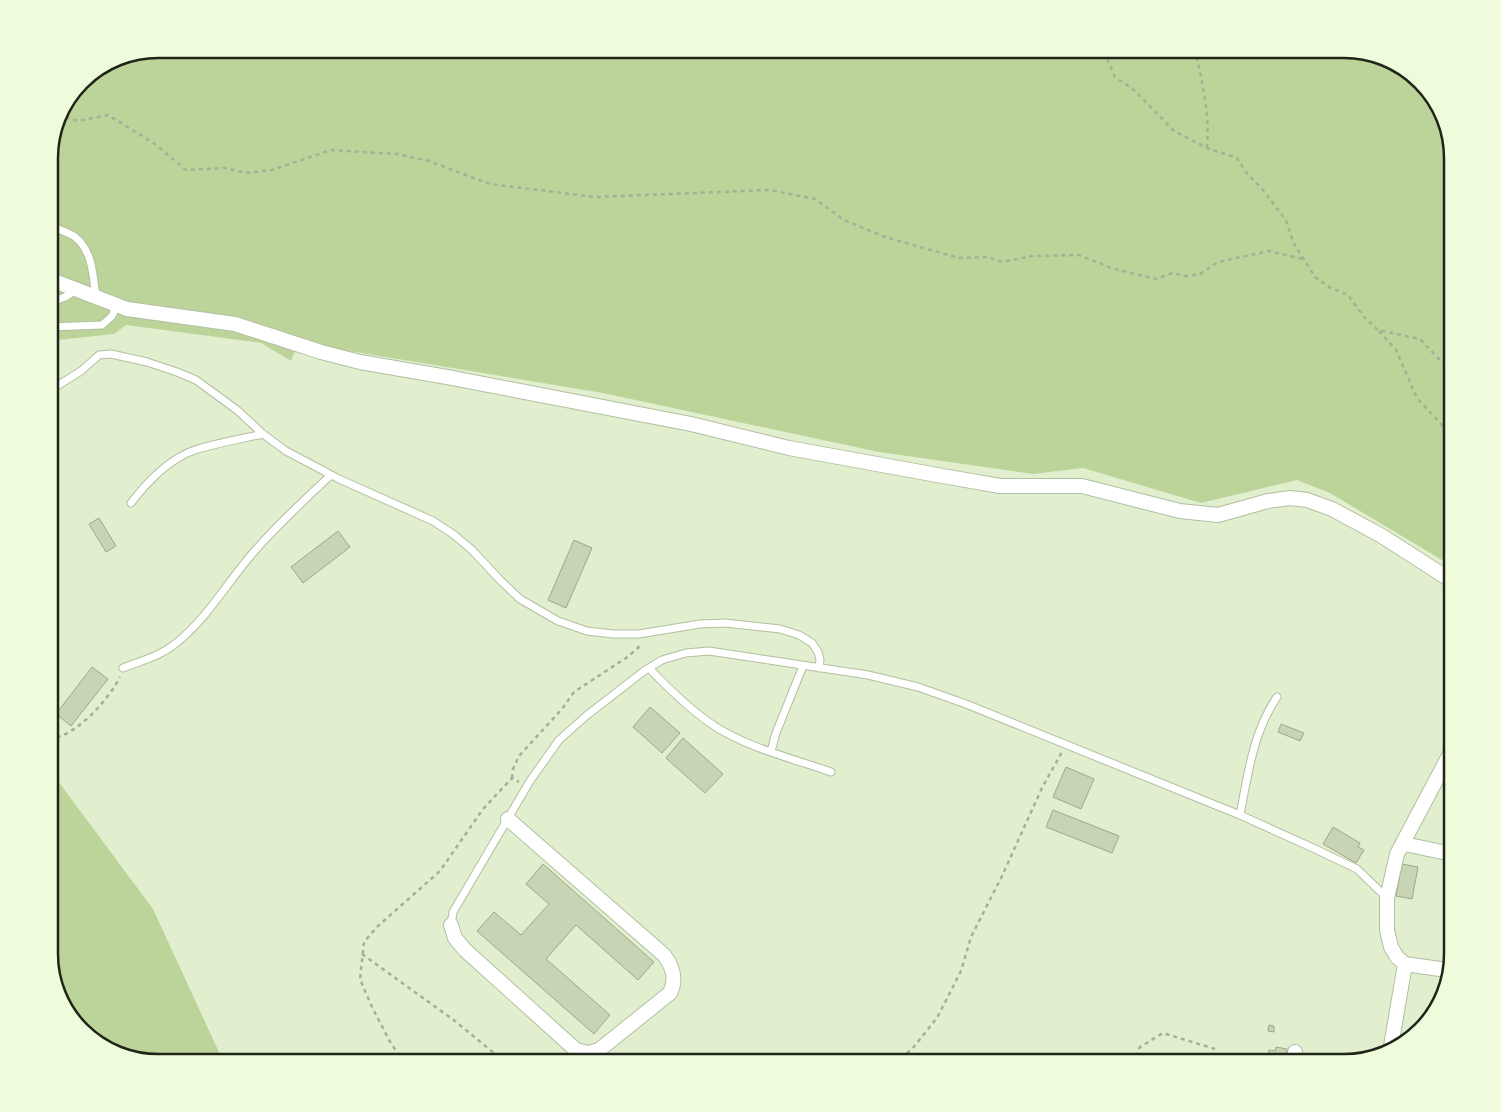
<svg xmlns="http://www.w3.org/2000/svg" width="1501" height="1112" viewBox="0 0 1501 1112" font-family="Roboto,sans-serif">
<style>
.green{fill:#bcd49a}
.building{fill:#c8d5b5;stroke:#9ca98a}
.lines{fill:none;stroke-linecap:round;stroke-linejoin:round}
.lane-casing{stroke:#b2bfa0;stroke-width:9}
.street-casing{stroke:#b2bfa0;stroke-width:16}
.path{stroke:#a5b096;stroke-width:2.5;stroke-dasharray:4 4;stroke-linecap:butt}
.lane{stroke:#fff;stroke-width:7}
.street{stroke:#fff;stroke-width:14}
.rim{fill:none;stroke:#202519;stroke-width:2.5}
</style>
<rect width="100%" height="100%" fill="#e1efcf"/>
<path class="green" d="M157 49H1344L1410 71 1441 109 1452 157V566L1330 493 1297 480 1201 503 1083 468 1033 474 879 452 603 393 301 343 294 353 291 361 261 343 126 325 114 334 49 341V150L60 109 85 76 116 57Z
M49 769 153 909 224 1063H157L91 1041 63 1009 49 962Z"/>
<path class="building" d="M99 518 116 546 106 552 89 524Z
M338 531 350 547 303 583 291 567Z
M574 540 592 548 566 608 548 600Z
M92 667 108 679 71 726 56 714Z
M650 707 680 733 662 753 633 727Z
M1281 724 1304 733 1300 741 1278 732Z
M683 738 723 774 705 793 666 758Z
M1066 767 1094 779 1081 809 1053 797Z
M1053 810 1119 836 1112 853 1046 827Z
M1333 827 1360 843 1358 847 1364 850 1356 863 1323 844Z
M543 864 654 962 638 980 576 925 546 959 610 1015 594 1034 477 931 494 912 521 935 549 904 526 884Z
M1402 864 1418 867 1412 899 1396 896Z
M1269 1025 1274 1026V1032L1268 1031Z
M1276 1047 1287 1049 1285 1063H1264L1265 1055H1268L1269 1050 1275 1051Z"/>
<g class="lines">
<defs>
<path id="lane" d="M49 226C58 229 68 232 75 237 93 251 93 277 96 297
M49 303 65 297 76 290
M49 327 102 325 112 316 117 305
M49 391 81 371 99 355 111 354 147 362 177 372 196 380 237 410 263 434 286 451 339 479 433 521 453 534 472 550 500 580 520 599 558 621 587 631 613 634H639L700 624 725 623 780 629 799 635 812 643 818 652 820 660 819 668
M131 503C146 483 170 458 195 450 217 443 240 439 263 434
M123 668C141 661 160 656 175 644 206 620 227 583 252 554 276 526 304 500 331 475
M649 668C669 689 691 711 716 727 749 748 794 759 831 772
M771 751 776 733 803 666
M1240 815C1248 774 1253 732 1277 697
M451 925 453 912 530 781 559 740 586 716 644 671 662 660 686 653 709 651 868 675 918 687 966 704 1240 815 1313 848 1357 869 1387 898"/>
<path id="street" d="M49 279 127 309 235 324 321 352 360 362 447 377 691 424 789 448 937 475 1000 486H1082L1180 511 1218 515 1268 501 1290 498 1307 500 1332 509 1382 536 1452 581
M1404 844 1452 854
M451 925 455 938 465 950 576 1050 588 1053 599 1050 670 993C677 979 673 967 664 955L508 819
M1405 964 1397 957 1391 947 1387 930V898L1397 854 1452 750
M1405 964 1447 970
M1390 1052 1405 964
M1293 1063 1295 1052"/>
</defs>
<use href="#lane" class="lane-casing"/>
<use href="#street" class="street-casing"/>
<path class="path" d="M1097 49 1104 51 1115 77 1133 89 1174 131 1207 148 1237 158 1246 172 1263 190 1286 220 1293 242 1315 277 1329 287 1348 295 1365 318 1378 330 1420 339 1452 373
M1195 49C1202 82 1210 114 1207 148
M58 115 78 121 108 115 155 144 186 170 225 168 247 173 272 170 331 150 397 154 429 161 490 184 595 197 770 190 815 199 844 220 885 237 959 258 988 257 1002 262 1032 256 1079 255 1111 268 1156 279 1172 273 1186 276 1200 274 1218 262 1269 251 1303 259
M1379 331 1396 350 1417 398 1452 436
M49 739C76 737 109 699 120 677
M512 778 513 769 519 756 562 709 574 692 626 658 638 648 640 642
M362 954 455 1021 506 1063
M404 1063 389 1040 371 1005 360 979 364 942 378 926 440 871 483 809 512 778 519 782
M894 1063 912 1049 937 1018 961 971 971 937 1002 876 1042 788 1062 752
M1131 1063 1140 1047 1163 1033 1215 1049"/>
<use href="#lane" class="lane"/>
<use href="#street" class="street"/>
</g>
<path d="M0 0H1501V1112H0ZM158 58H1344A100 100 0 0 1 1444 158V954A100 100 0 0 1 1344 1054H158A100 100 0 0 1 58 954V158A100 100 0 0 1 158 58Z" fill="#eefcdc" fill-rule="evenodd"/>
<path class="rim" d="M158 58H1344A100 100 0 0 1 1444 158V954A100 100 0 0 1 1344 1054H158A100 100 0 0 1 58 954V158A100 100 0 0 1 158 58Z"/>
</svg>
